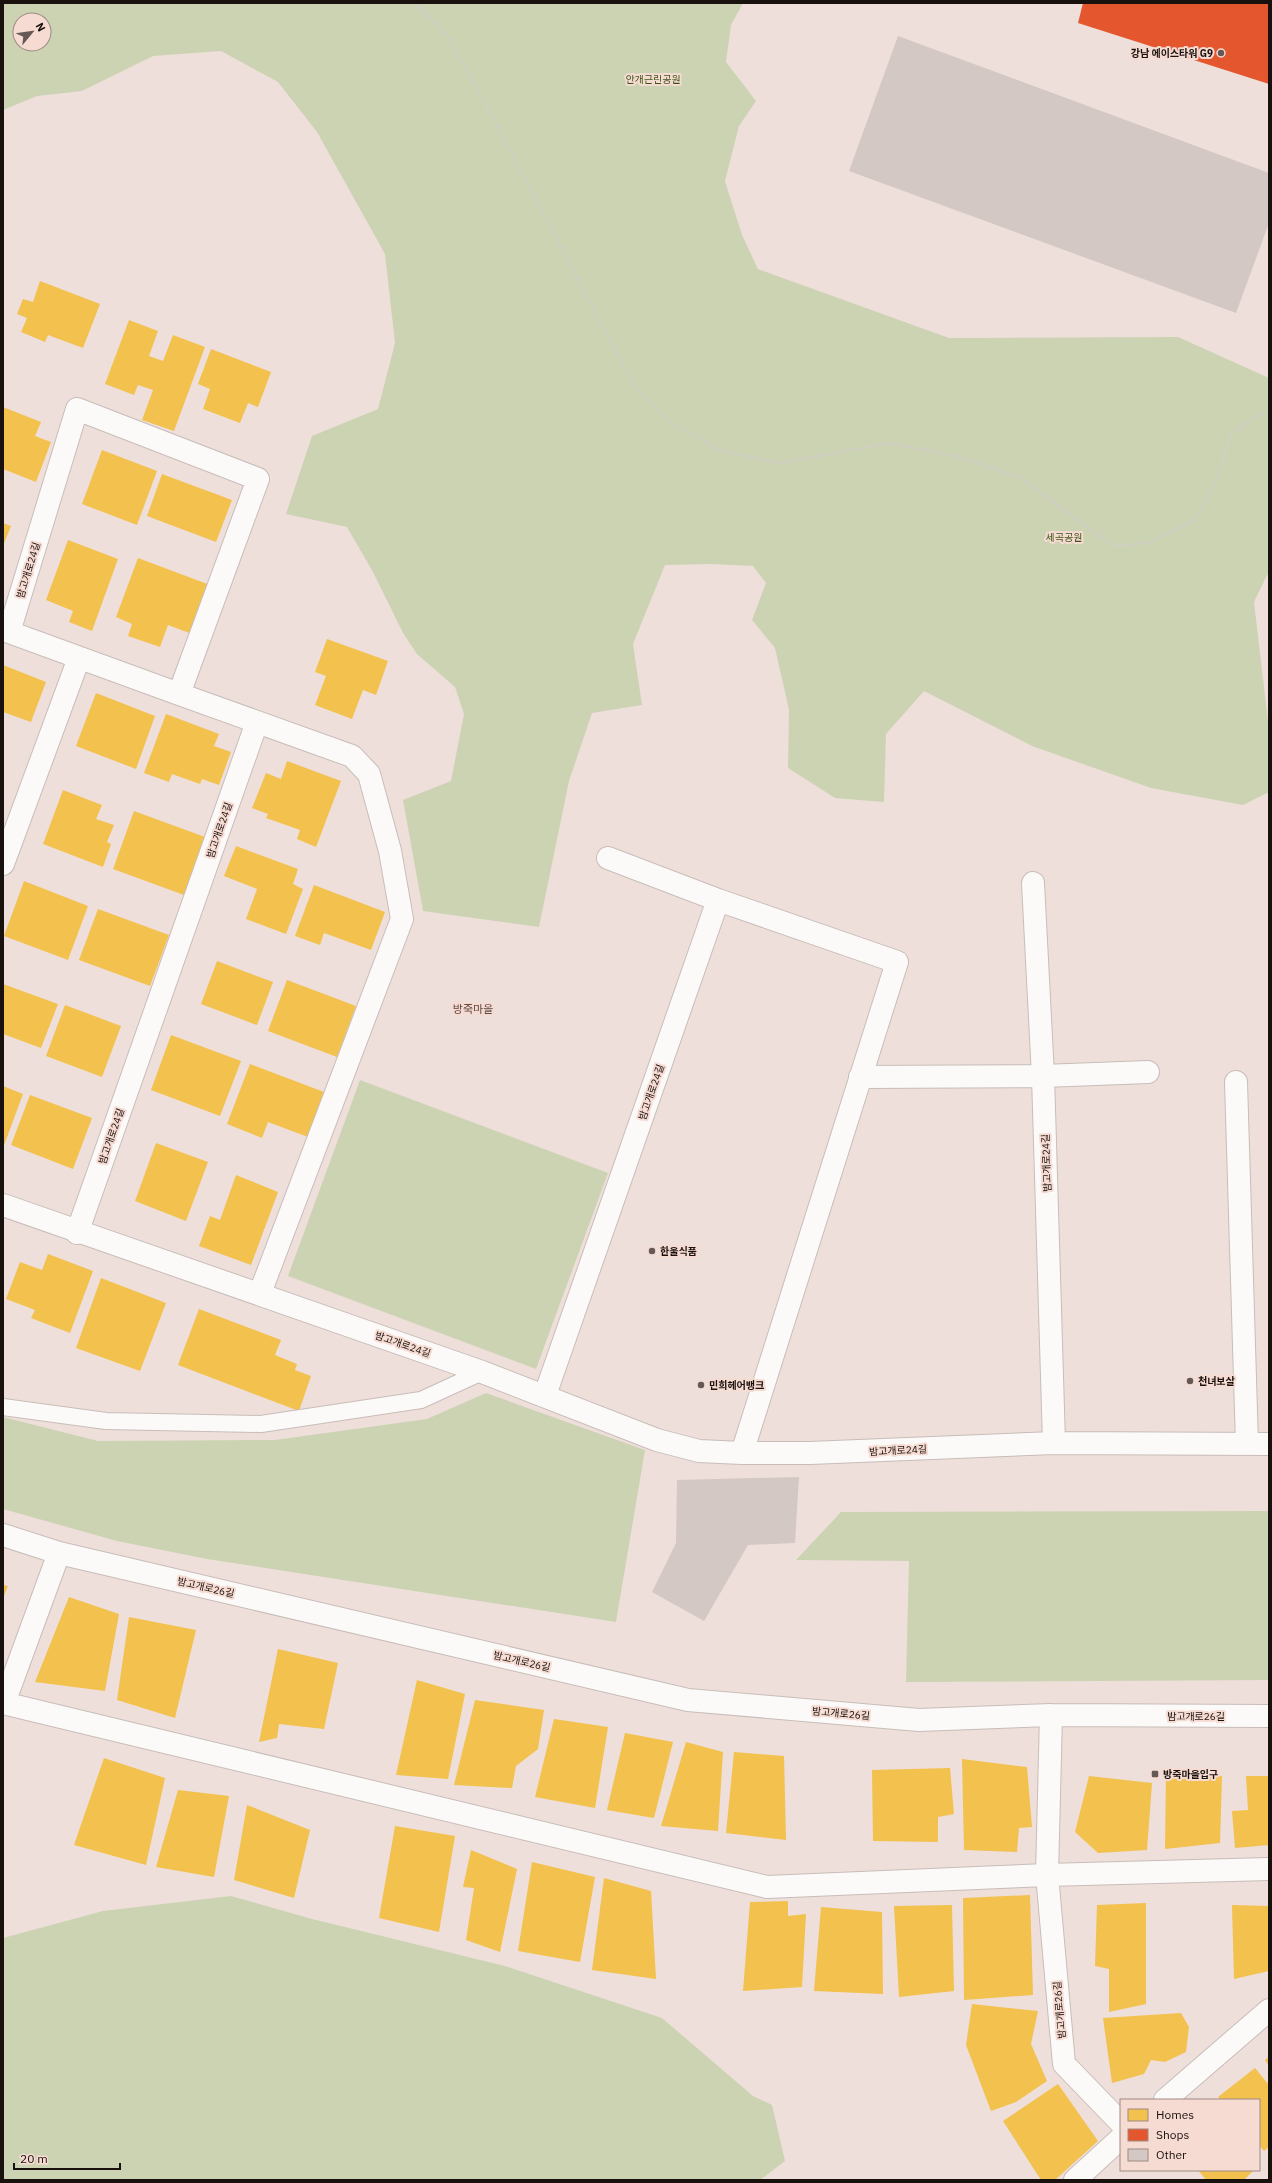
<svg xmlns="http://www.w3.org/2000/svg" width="1272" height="2183" viewBox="0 0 1272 2183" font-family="'IBM Plex Sans','Noto Sans KR',sans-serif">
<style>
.green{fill:#ccd3b3;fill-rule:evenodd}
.homes{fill:#f2c14e}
.shops{fill:#e4572e}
.building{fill:#d3c8c3}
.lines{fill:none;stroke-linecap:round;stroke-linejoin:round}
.service-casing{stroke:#c8bdb9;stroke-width:18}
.minor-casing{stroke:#c8bdb9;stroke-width:24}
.path{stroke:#d3cecc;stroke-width:2.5;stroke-dasharray:2 2;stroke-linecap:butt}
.service{stroke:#fcfaf9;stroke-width:16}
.minor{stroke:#fcfaf9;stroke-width:22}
.poi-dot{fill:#645955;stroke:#f6dbd2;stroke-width:1.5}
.labels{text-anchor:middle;stroke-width:4;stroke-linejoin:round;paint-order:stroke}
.poi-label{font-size:10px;font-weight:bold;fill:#19110d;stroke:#f6dbd2;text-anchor:start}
.park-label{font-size:10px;fill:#3b5415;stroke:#f6dbd2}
.street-label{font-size:10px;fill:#19110d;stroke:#f6dbd2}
.neighbourhood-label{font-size:11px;fill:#5d4840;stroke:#f6dbd2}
</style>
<rect width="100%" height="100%" fill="#eedfda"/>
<path class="green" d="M3 3H743L731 25 726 62 756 101 739 126 725 181 742 235 758 269 949 338 1178 337 1269 378V571L1254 602 1269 730V792L1243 805 1151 788 1032 746 924 691 886 734 884 802 835 798 788 768 789 710 775 648 752 620 766 583 753 566 710 564 665 565 633 644 642 705 592 713 569 781 539 927 423 911 403 800 451 781 464 714 455 687 417 654 403 633 373 572 347 527 286 514 312 436 378 409 395 343 385 254 317 132 278 82 221 51 153 56 82 91 37 96 3 110ZM20 20H44V44H20Z
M360 1080 608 1173 536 1369 288 1276Z
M486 1393 645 1450 616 1622 207 1559 117 1541 3 1509V1417L98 1441 275 1440 427 1419Z
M1269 1511V1680L906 1682 909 1561 796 1560 841 1512Z
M231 1896 312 1919 505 1966 662 2018 753 2096 772 2105 785 2161 760 2180H3V1938L103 1911Z"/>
<path class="homes" d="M40 281 100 304 83 348 48 335 45 342 21 332 27 318 17 314 23 299 33 302Z
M129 320 158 331 149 356 163 361 173 335 205 347 174 431 142 420 153 390 138 385 134 395 105 384Z
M211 349 271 372 258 407 248 403 240 423 203 409 210 389 198 384Z
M3 407 41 422 35 436 51 442 36 482 3 469Z
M102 450 157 471 137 525 82 504Z
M162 474 232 500 216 542 147 516Z
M3 523 11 526 3 546Z
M68 540 118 559 92 631 69 622 73 611 46 600Z
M138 558 210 585 192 634 168 625 160 647 128 636 132 624 116 617Z
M327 639 388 661 376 695 363 690 352 719 315 705 326 676 315 672Z
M3 665 46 682 31 722 3 712Z
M96 693 155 716 136 769 76 746Z
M166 714 219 734 214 746 231 752 219 785 202 779 200 784 172 774 169 782 144 773Z
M287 761 341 781 316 847 297 839 300 830 266 818 268 814 252 808 266 773 281 779Z
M63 790 102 805 96 819 114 825 107 842 111 844 103 867 43 844Z
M134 811 205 837 184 895 113 869Z
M236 846 298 869 293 884 303 889 286 934 246 919 257 889 224 876Z
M24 881 88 906 68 960 4 936Z
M314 885 385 912 371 950 324 933 320 945 295 936Z
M98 909 169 935 150 986 79 960Z
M217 961 273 982 257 1025 201 1004Z
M287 980 356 1006 337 1057 268 1031Z
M3 984 58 1004 41 1048 3 1034Z
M65 1005 121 1026 102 1077 46 1056Z
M171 1035 241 1061 220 1116 151 1090Z
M250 1064 324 1092 308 1137 268 1122 262 1138 227 1124Z
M3 1086 23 1094 3 1148Z
M30 1095 92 1118 73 1169 11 1145Z
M156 1143 208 1162 186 1221 135 1201Z
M236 1175 278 1192 251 1265 199 1246 210 1216 220 1220Z
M48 1254 93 1271 70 1333 31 1318 35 1310 6 1299 20 1262 42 1270Z
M101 1278 166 1303 140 1371 76 1348Z
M199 1309 281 1340 275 1355 297 1364 295 1370 311 1376 299 1411 178 1365Z
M3 1585 8 1586 3 1598Z
M69 1597 119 1614 105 1691 35 1682Z
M129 1617 196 1630 175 1718 117 1700Z
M278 1649 338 1663 324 1729 279 1724 277 1738 259 1742Z
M417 1680 465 1694 448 1779 396 1775Z
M475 1700 544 1710 538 1749 516 1766 512 1788 454 1785Z
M554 1719 608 1727 595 1808 535 1797Z
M625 1733 673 1742 654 1818 607 1810Z
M686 1742 723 1752 718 1831 661 1826Z
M734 1752 784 1756 786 1840 726 1833Z
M104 1758 165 1778 146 1865 74 1845Z
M962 1759 1027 1767 1032 1827 1019 1828 1017 1852 964 1850Z
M950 1768 954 1814 938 1817V1842L873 1841 872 1770Z
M1166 1772 1222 1776 1220 1843 1165 1849Z
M1089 1776 1152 1783 1147 1850 1098 1853 1075 1832Z
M1246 1776H1269V1845L1235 1848 1232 1811 1248 1810Z
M178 1790 229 1796 214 1877 156 1867Z
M247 1805 310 1830 294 1898 234 1880Z
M395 1826 455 1836 439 1932 379 1918Z
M471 1850 517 1869 500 1952 466 1940 474 1888 463 1887Z
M532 1862 595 1877 580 1962 518 1951Z
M604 1878 651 1891 656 1979 592 1970Z
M1030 1895 1033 1995 964 2000 963 1898Z
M788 1901V1916L806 1914 802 1987 743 1991 750 1902Z
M1146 1903V2004L1109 2012V1969L1095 1966 1097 1905Z
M952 1905 954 1991 899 1997 894 1906Z
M1232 1905 1269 1906V1971L1234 1979Z
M821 1907 882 1912 883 1994 814 1991Z
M972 2004 1038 2011 1031 2044 1047 2081 1016 2102 991 2111 966 2045Z
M1181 2013 1189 2027 1186 2052 1165 2062 1151 2060 1144 2074 1112 2083 1103 2018Z
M1269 2057V2066L1265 2060Z
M1255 2068 1269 2085V2147L1264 2151 1259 2145V2100H1221L1218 2097Z
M1058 2084 1098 2141 1055 2180H1041L1003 2121Z
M1198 2170H1254L1244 2180H1206Z"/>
<path class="shops" d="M1083 3H1269V84L1078 23Z"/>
<path class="building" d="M898 36 1269 173V223L1236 313 849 171Z
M799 1477 795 1543 748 1545 704 1621 652 1592 676 1543 677 1480Z"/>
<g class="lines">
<defs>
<path id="service" d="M3 1407 106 1421 261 1424 421 1400 482 1372"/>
<path id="minor" d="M179 694 9 632 77 409 258 479 179 694 352 756 369 774 390 851 402 919 260 1293
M3 864 79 658
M1033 883 1043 1076 1054 1443
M718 900 897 962 742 1453
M860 1077 1043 1076 1148 1072
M1236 1082 1247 1444
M3 1205 482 1372 657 1440 699 1451 742 1453H810L1054 1443 1269 1444
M77 1233 257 722
M545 1395 718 900 608 858
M3 1535 59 1553 688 1700 919 1720 1051 1715 1269 1716
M3 1703 767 1887 1047 1875 1269 1869
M4 1703 59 1553
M1051 1715 1047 1875 1064 2064 1121 2123
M1165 2100 1269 2010
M1075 2180 1121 2138"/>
</defs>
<use href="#service" class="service-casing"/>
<use href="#minor" class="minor-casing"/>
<path class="path" d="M416 3 448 37 494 120 633 384 669 421 719 450 780 463 890 443 956 456 1019 477 1114 546 1148 543 1195 520 1220 473 1231 433 1263 412 1269 411
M422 9 424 3"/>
<use href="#service" class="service"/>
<use href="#minor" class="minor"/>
</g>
<g class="poi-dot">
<circle cx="1221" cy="53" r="4"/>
<circle cx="652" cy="1251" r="4"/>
<circle cx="1190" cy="1381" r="4"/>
<circle cx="701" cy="1385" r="4"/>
<rect x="1151" y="1770" width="8" height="8" rx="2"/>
</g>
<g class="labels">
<g class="poi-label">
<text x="1213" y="57" text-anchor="end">강남 에이스타워 G9</text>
<text x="660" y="1255">한울식품</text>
<text x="1198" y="1385">천녀보살</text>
<text x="709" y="1389">민희헤어뱅크</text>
<text x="1163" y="1778">방죽마을입구</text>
</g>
<g class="park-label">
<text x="653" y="83">안개근린공원</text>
<text x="1064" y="541">세곡공원</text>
</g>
<g class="street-label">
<text transform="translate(28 570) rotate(-73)" y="4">밤고개로24길</text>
<text transform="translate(219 830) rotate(-71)" y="4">밤고개로24길</text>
<text transform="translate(651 1092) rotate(-71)" y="4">밤고개로24길</text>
<text transform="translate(111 1136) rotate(-71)" y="4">밤고개로24길</text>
<text transform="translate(1046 1163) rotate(-92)" y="4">밤고개로24길</text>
<text transform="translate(403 1344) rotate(19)" y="4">밤고개로24길</text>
<text transform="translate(898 1450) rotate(-3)" y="4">밤고개로24길</text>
<text transform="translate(206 1587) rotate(13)" y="4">밤고개로26길</text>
<text transform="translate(522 1661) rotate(13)" y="4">밤고개로26길</text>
<text transform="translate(841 1713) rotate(5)" y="4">밤고개로26길</text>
<text x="1196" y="1720">밤고개로26길</text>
<text transform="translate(1059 2010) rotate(-95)" y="4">밤고개로26길</text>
</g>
<g class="neighbourhood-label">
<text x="473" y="1013">방죽마을</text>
</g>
</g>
<rect width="1272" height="2183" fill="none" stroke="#19110d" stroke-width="8"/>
<rect x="1120" y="2099" width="140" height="72" fill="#f6dbd2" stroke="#9e8a83"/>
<rect x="1128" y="2109" width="20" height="12" fill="#f2c14e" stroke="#9e8a83"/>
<text x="1156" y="2119" font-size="12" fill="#19110d">Homes</text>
<rect x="1128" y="2129" width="20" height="12" fill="#e4572e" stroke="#9e8a83"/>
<text x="1156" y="2139" font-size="12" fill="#19110d">Shops</text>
<rect x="1128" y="2149" width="20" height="12" fill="#d3c8c3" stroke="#9e8a83"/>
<text x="1156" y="2159" font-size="12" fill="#19110d">Other</text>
<g transform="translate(32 32) rotate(61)"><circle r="19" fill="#f6dbd2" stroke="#9e8a83"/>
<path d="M0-3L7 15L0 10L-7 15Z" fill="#645955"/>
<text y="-6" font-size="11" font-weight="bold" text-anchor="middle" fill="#19110d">N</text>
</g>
<path d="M14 2163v6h106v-6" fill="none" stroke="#19110d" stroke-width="2"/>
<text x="20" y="2163" font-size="12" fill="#19110d" stroke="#f6dbd2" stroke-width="3" paint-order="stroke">20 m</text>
</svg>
